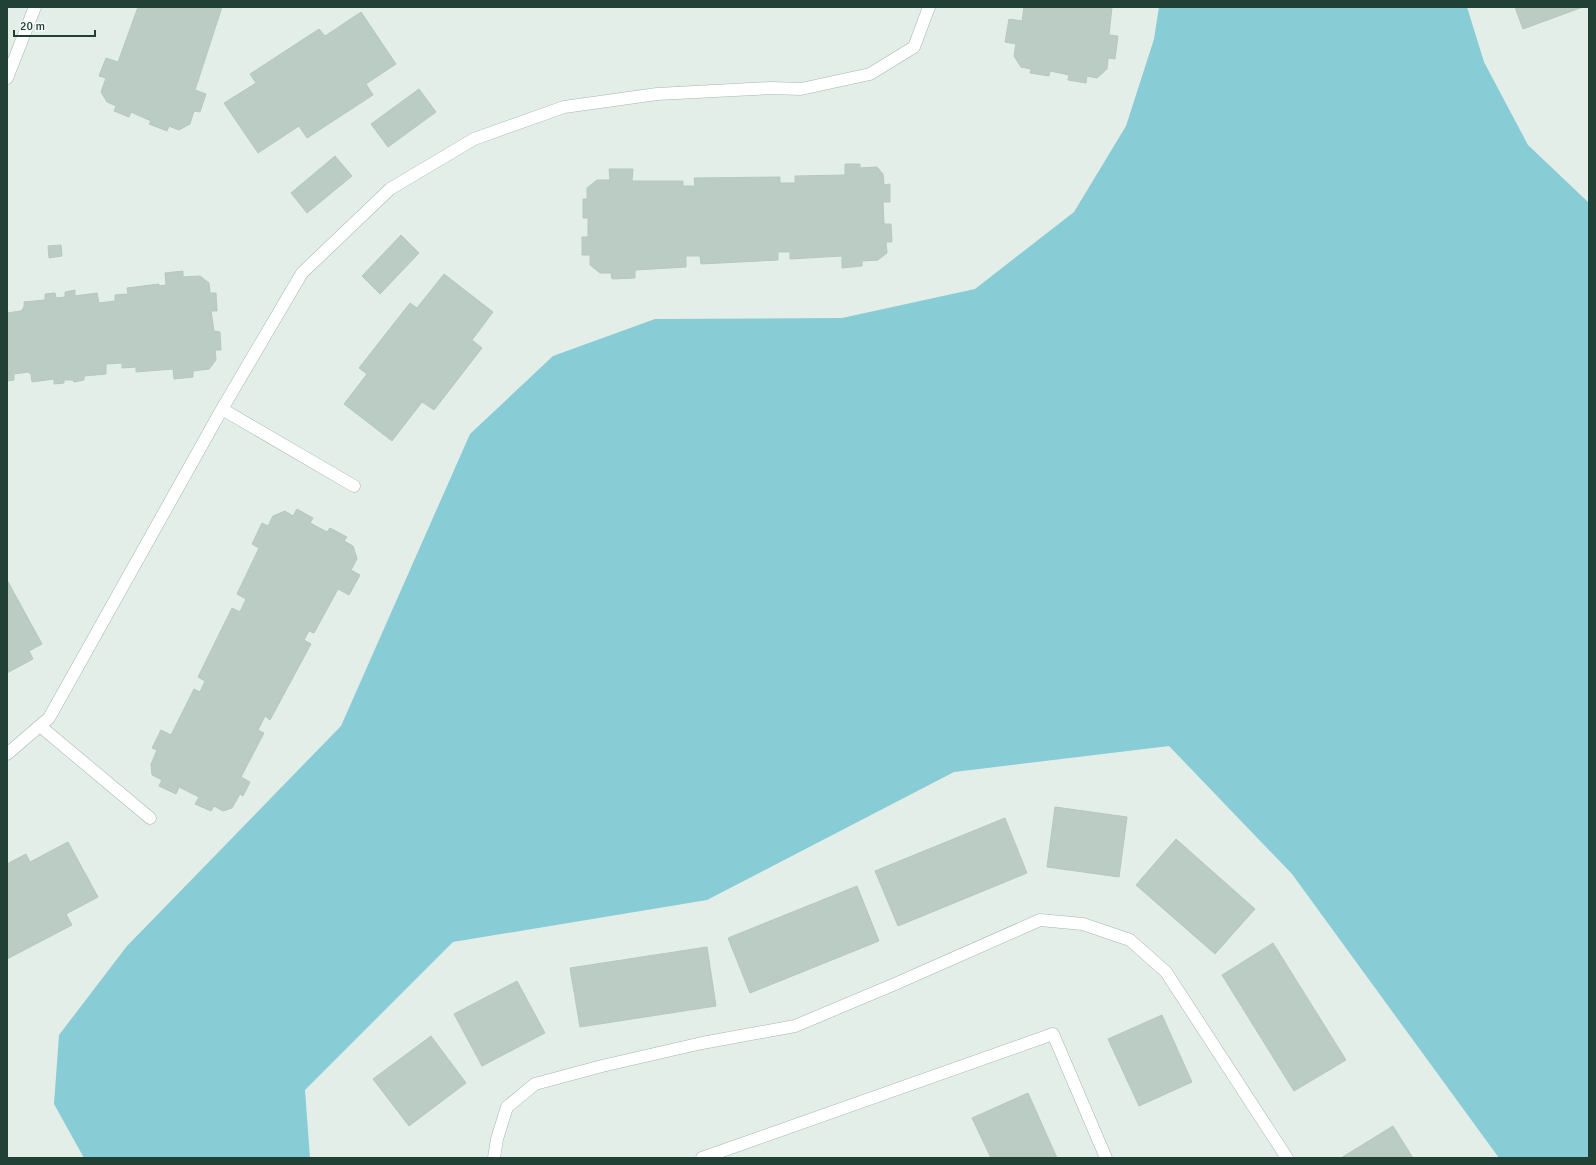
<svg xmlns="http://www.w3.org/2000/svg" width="1596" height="1165" viewBox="0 0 1596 1165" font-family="Signika,sans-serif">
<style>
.water{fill:#88ccd6}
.building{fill:#bbccc4;stroke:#b5c8bf}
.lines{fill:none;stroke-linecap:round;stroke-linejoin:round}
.service-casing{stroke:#a5b7b0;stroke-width:13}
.service{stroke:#fff;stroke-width:12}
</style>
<rect width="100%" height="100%" fill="#e3eee9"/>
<path class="water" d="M1159 7H1467L1484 62 1528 145 1589 203V1158H1499L1292 874 1169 746 954 772 707 900 453 942 305 1090 310 1158H84L54 1104 59 1035 127 946 341 726 470 434 553 356 655 319 842 318 975 289 1074 212 1126 126 1154 39Z"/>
<path class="building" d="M138 7H222L195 90 206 94 200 112 194 111 190 124 179 130 169 126 167 131 149 124 151 121 131 112 129 117 114 111 116 106 107 102 101 92 106 78 99 76 106 58 118 62Z
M1024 7H1112L1109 35 1118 36 1115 59 1108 58 1107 69 1097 78 1087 76 1086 83 1068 80 1069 75 1050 71 1049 76 1030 73 1031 69 1021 67 1014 56 1016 44 1005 42 1009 19 1022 21Z
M1515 7H1583L1523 29Z
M361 12 396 64 366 84 373 95 307 138 299 126 258 153 224 103 256 83 250 74 319 29 325 36Z
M419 89 436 112 388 147 371 124Z
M335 156 352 176 307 213 291 193Z
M845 164H860V168L877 167 883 174 884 185 890 184V202H883L884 224H891L892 242H886L887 253 878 260 862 261V266L842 268V256L790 259V252H778V260L701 264 700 256H686V267L635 270V278L612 279 611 273H600L590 265V255H582V237H588V218H583V199H587V188L597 180H610L609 169H633L632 181H683V186H695L694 178 780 177V183H795V176L845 175Z
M401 235 419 253 380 294 362 276Z
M61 245 62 256 49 258 48 246Z
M183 271V277L200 276 209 283 210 293H216L217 311H211L214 331 220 332 221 350H215L216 360 209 369 193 371V377L174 379 173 369 136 372V367L122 368V363L106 364V374L84 376V380L74 382 73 380H64V383L54 384V379L32 382 31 374 28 372 14 374V380L7 381V313L21 311 24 307V302L45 300V294L55 293 56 298 65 297V292L75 290V296L97 293 99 303 115 301V295L128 294 127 288 159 284V286L166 285 165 273Z
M444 274 493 312 472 340 482 348 434 410 422 402 392 441 344 404 367 374 359 368 410 303 417 308Z
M297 509 313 518 310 523 327 532 330 528 347 537 344 541 353 546 357 559 351 570 360 575 349 595 338 589 314 633 309 631 304 640 311 644 270 720 265 716 258 730 264 733 241 777 250 782 243 796 240 794 232 808 223 811 214 806 211 811 195 804 199 797 179 787 176 794 159 786 162 780 152 775 151 764 157 750 152 748 161 730 171 735 194 689 200 692 205 681 198 677 232 608 240 612 246 599 237 594 259 548 252 544 262 523 268 526 273 516 285 511 293 516Z
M7 580 42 644 29 651 33 659 7 673Z
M1055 807 1127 817 1119 877 1047 867Z
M1005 818 1027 873 898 926 875 871Z
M1176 839 1255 909 1215 954 1136 885Z
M68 842 98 897 66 914 72 925 7 959V864L26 854 30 862Z
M857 886 879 941 750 993 728 938Z
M1273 943 1346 1060 1294 1091 1222 975Z
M707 947 716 1006 580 1027 570 968Z
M517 981 545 1033 482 1066 454 1014Z
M1162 1015 1192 1082 1139 1106 1108 1039Z
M431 1036 466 1083 409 1126 373 1079Z
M1028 1093 1057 1158H991L972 1118Z
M1393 1126 1413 1158H1341Z"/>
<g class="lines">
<defs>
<path id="service" d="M7 78 35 7
M222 409 354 486
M40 726 150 818
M7 754 49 718 222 409 302 273 390 189 474 139 564 107 657 94 771 88 801 89 870 74 914 47 929 7
M494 1158 497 1139 507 1107 535 1084 602 1066 702 1043 795 1026 895 984 1040 920 1083 924 1130 940 1166 972 1287 1158
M702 1158 1053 1034 1106 1158"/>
</defs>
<use href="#service" class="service-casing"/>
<use href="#service" class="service"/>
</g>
<rect width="1596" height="1165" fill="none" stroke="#214137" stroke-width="16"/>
<path d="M14 30v6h81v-6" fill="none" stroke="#214137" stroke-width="2"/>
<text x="20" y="30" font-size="12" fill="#214137" stroke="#f4faf7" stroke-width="3" paint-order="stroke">20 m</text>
</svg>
